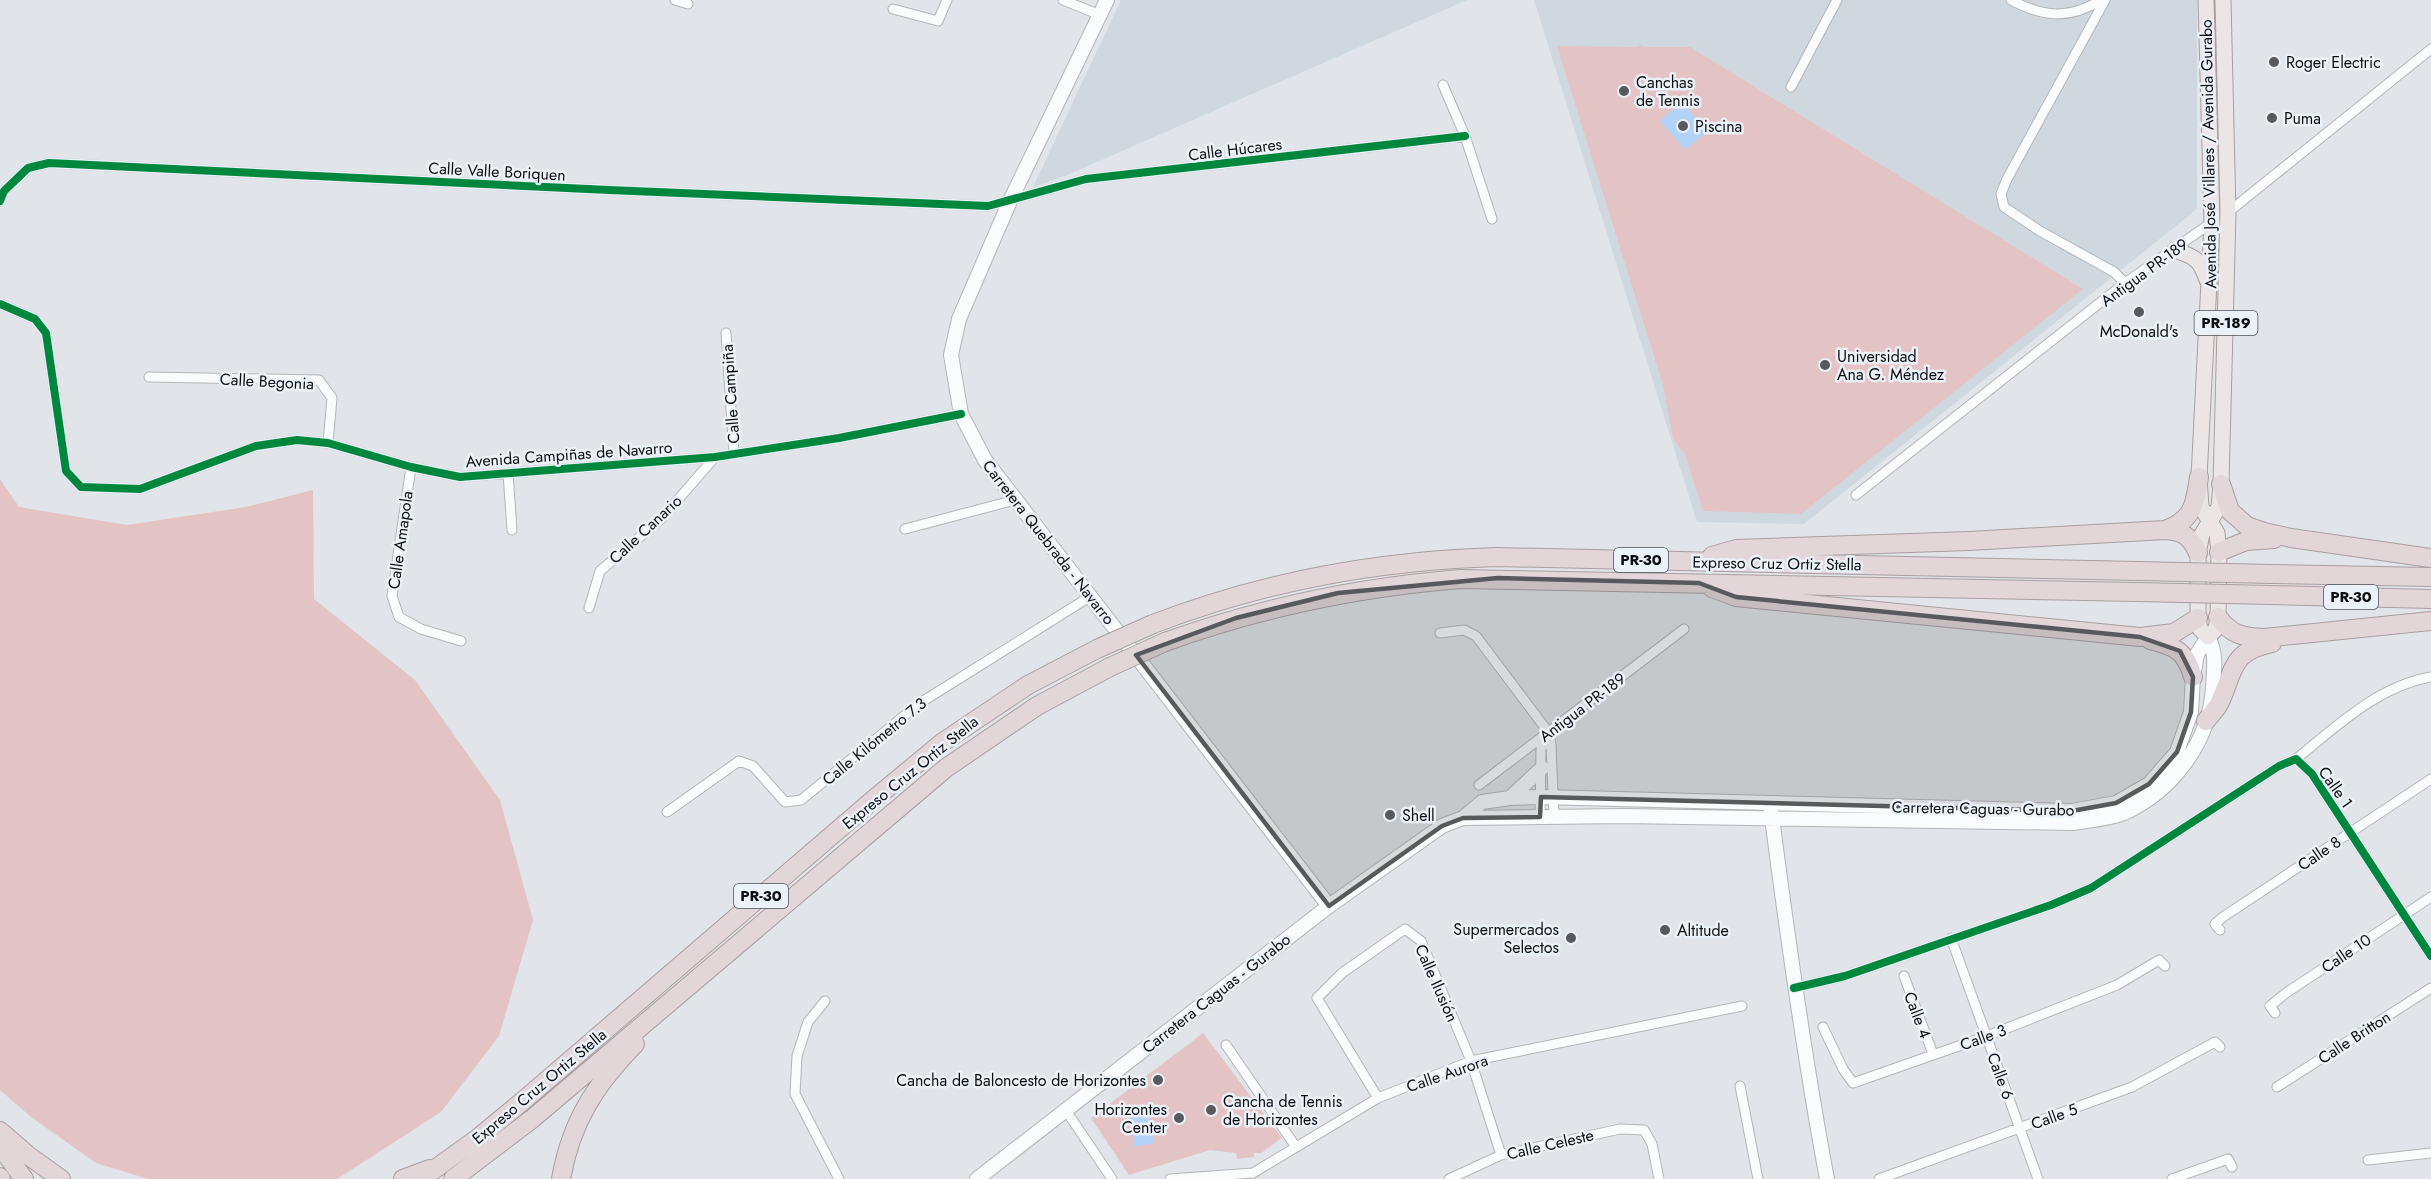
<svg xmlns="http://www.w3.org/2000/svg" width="2431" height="1179" viewBox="0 0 2431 1179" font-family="Jost,sans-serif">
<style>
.built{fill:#d0d8df}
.green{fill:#e4c3c5}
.water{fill:#b2d2f7}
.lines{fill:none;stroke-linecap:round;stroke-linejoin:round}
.street-casing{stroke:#b3b5b8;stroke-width:11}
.secondary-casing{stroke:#b3b5b8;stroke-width:16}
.primary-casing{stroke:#a99ea0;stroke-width:17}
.highway-casing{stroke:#a99ea0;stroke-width:20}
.street{stroke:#fafbfc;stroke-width:9}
.secondary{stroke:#fafbfc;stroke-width:14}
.primary{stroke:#ece5e6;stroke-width:15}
.highway{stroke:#e2d6d8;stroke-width:18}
.highway-bridge-casing{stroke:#a99ea0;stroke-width:20;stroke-linecap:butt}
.highway-bridge{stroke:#e2d6d8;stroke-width:18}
.cycleway-casing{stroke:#ebf1f8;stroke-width:11}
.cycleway{stroke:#00873e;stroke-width:8}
.marked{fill:#57595c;fill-opacity:0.2;stroke:#57595c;stroke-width:4.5;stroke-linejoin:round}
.poi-dot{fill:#57595c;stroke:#ebf1f8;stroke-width:2}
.labels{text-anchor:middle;stroke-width:5;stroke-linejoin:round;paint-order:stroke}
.shield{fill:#ebf1f8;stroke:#4f5256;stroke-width:1.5}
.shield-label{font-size:15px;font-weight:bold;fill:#0c0e10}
.poi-label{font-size:16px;fill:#0c0e10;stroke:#ebf1f8;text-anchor:start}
.street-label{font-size:16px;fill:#0c0e10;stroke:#ebf1f8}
</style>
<rect width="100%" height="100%" fill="#e1e4e8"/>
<path class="built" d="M1121 0H1467L1065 176 1033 187Z
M1534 0H2197V209L1804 524 1697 522Z"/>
<path class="green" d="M1641 44 1644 47H1690L2083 289 1801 514 1703 511 1685 454 1673 439 1663 385 1557 46 1637 47Z
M0 479 19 507 127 525 246 507 313 490 314 599 415 680 500 800 533 920 499 1036 441 1112 337 1179H148L96 1163 31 1117 0 1090Z
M1203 1033 1282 1138 1261 1153H1254V1157L1237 1159 1236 1153 1210 1150 1129 1175 1091 1118Z"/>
<path class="water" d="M1682 102 1707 132 1685 150 1660 121Z
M1147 1108 1154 1143 1135 1147 1128 1113Z"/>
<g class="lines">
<defs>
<path id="street" d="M675 0 688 4
M1063 0 1100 15
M2011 0C2043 17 2069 20 2101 0
M2105 0 2007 179 2001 194 2004 207 2040 231 2114 272 2125 283
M893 9 938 21 947 0
M1443 85 1465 136 1492 219
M1791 87 1837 0
M0 201 4 191 28 168 49 163 609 190 988 206 1086 179 1465 136
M2226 214 2431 49
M0 304 35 319 46 333 66 471 81 487 140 489 256 446 297 440 328 443 411 467 460 477 715 457 839 438 961 414
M726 333 734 454
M149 377 319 380 332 398 328 443
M411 467 392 596 399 617 421 629 461 641
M508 473 512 530
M1856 495 2125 283 2214 221
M905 529 1015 500
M589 608 600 571 662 518 715 457
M1440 633 1464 630 1476 636 1549 733
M2296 759C2337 726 2378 686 2431 677
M1479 785 1684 629
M667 812 739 761 753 766 785 802 801 800 920 703 1091 596
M1540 817 1541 749 1549 733 1551 745 1554 817
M2220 930 2215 924 2223 917 2431 779
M1951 938 2038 1179
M1904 976 1933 1054
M1794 988 1845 976 2051 905 2091 888 2279 766 2296 759 2312 774 2431 956
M825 1001 808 1022 797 1056 795 1094 839 1179
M2275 1013 2270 1006 2286 993 2431 897
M1823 1027 1843 1069 1853 1083 1987 1036 2117 985 2159 960 2165 966
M1226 1045 1296 1147
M1740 1086 1758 1179
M2277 1087 2431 988
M1378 1098 1317 998 1342 973 1405 929 1421 941 1471 1061 1501 1155
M1065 1109 1112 1179
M2368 1160 2431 1153
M1170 1179 1253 1173 1378 1098 1471 1061 1742 1006
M1449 1179 1501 1155 1620 1129 1644 1130 1652 1144 1659 1179
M1879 1179 2132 1087 2215 1042 2220 1047
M2172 1179 2228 1159 2232 1167"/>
<path id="secondary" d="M1107 0 1010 201 959 319 951 355 961 414 985 460 1329 906
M1510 798 1542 768
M1771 810C1787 934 1804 1057 1827 1179
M977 1179 1329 906 1442 826 1463 818 1482 802 1510 798 1541 797 2072 811 2116 803 2149 784 2177 752 2191 712 2193 677 2197 654 2208 637C2217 653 2214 670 2213 687 2210 741 2173 791 2124 813 2109 819 2089 820 2074 823L1623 816 1463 818"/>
<path id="primary" d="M2206 0 2212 223 2199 477 2201 507 2217 533 2219 552 2218 617 2216 629 2208 637 2200 629 2198 618V553L2202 534 2219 507 2221 484 2228 213 2223 0
M2175 250C2195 257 2200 259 2207 280"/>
<path id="highway" d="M2221 484 2230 511 2247 526 2264 532 2291 538 2431 558
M2165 530C2193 520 2195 505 2199 477
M2219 552 2246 541 2274 539
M1712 556 1736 549 1969 541 2165 530C2183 531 2190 536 2198 553
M2272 574 2431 577
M1712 588 1736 597 2140 637 2174 633 2198 618
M2271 595 2431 599
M2218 617C2231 635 2243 637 2264 638L2431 621
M1153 624C1266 581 1376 561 1497 557L2137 571
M2150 640C2175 646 2186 651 2193 677
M1165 642C1262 607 1359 587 1461 579L2138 592
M2206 721C2210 715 2217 709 2220 702 2235 669 2230 652 2272 643
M0 1131 29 1156 61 1179
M0 1146 24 1179
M0 1177 1 1179
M403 1179 430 1169
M421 1179 478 1138 524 1100 874 799 943 742 1028 685 1097 649
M453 1179 532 1119 946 768 1037 706 1110 667
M561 1179C571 1122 595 1085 635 1044"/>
</defs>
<use href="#street" class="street-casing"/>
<use href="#secondary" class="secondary-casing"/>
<use href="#primary" class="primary-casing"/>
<use href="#highway" class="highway-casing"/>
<use href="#street" class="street"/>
<use href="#secondary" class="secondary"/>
<use href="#primary" class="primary"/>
<use href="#highway" class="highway"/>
<defs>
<path id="highway-bridge" d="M2137 571 2272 574
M2138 592 2271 595
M1097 649 1153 624
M1110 667 1165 642"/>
</defs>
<use href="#highway-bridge" class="highway-bridge-casing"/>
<use href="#highway-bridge" class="highway-bridge"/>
<defs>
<path id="cycleway" d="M0 201 4 191 28 168 49 163 609 190 988 206 1086 179 1465 136
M0 304 35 319 46 333 66 471 81 487 140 489 256 446 297 440 328 443 411 467 460 477 715 457 839 438 961 414
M1794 988 1845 976 2051 905 2091 888 2279 766 2296 759 2312 774 2431 956"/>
</defs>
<use href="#cycleway" class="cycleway-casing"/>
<use href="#cycleway" class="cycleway"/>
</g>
<path class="marked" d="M1498 578 1699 583 1736 597 2140 637 2180 651 2193 677 2191 712 2177 752 2149 784 2116 803 2072 811 1541 797 1540 817 1463 818 1442 826 1329 906 1136 655 1236 618 1338 593Z"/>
<g class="poi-dot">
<circle cx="2274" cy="62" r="6"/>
<circle cx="1624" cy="91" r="6"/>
<circle cx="2272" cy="118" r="6"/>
<circle cx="1683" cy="126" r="6"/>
<circle cx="2139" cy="312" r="6"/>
<circle cx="1825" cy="365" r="6"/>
<circle cx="1390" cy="815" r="6"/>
<circle cx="1665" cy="930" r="6"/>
<circle cx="1571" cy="938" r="6"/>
<circle cx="1158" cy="1080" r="6"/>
<circle cx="1211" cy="1110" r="6"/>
<circle cx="1179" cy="1118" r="6"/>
</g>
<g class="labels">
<g class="shield">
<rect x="2194.5" y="311" width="63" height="24" rx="4.5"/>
<rect x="1614" y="548" width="54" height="24" rx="4.5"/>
<rect x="2324" y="585" width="54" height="24" rx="4.5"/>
<rect x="734" y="884" width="54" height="24" rx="4.5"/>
</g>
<g class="shield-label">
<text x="2226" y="328">PR-189</text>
<text x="1641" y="565">PR-30</text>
<text x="2351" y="602">PR-30</text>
<text x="761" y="901">PR-30</text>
</g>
<g class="poi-label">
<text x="2286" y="68">Roger Electric</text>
<text x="1636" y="88">Canchas<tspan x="1636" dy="18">de Tennis</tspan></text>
<text x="2284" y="124">Puma</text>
<text x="1695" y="132">Piscina</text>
<text x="2139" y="337" text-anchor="middle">McDonald's</text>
<text x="1837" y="362">Universidad<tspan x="1837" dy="18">Ana G. Méndez</tspan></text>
<text x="1402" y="821">Shell</text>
<text x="1559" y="935" text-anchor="end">Supermercados<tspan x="1559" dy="18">Selectos</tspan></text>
<text x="1677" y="936">Altitude</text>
<text x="1146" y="1086" text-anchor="end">Cancha de Baloncesto de Horizontes</text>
<text x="1223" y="1107">Cancha de Tennis<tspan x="1223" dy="18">de Horizontes</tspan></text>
<text x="1167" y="1115" text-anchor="end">Horizontes<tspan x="1167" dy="18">Center</tspan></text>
</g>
<g class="street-label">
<text transform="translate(1235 149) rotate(-7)" y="6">Calle Húcares</text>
<text transform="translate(2208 154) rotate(-91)" y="6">Avenida José Villares / Avenida Gurabo</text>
<text transform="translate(497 171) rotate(3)" y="6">Calle Valle Boriquen</text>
<text transform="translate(2144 272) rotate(-36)" y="6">Antigua PR-189</text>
<text transform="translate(267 381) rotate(3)" y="6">Calle Begonia</text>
<text transform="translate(730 394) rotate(-94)" y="6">Calle Campiña</text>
<text transform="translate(569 454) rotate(-4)" y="6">Avenida Campiñas de Navarro</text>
<text transform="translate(645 529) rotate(-43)" y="6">Calle Canario</text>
<text transform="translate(400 540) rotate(-82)" y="6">Calle Amapola</text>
<text transform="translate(1049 542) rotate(52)" y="6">Carretera Quebrada - Navarro</text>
<text transform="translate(1777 563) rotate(1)" y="6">Expreso Cruz Ortiz Stella</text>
<text transform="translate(1582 707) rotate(-37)" y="6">Antigua PR-189</text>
<text transform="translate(874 741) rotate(-39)" y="6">Calle Kilómetro 7.3</text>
<text transform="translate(910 772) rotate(-39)" y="6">Expreso Cruz Ortiz Stella</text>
<text transform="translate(2336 787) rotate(55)" y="6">Calle 1</text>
<text transform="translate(1983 808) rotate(1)" y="6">Carretera Caguas - Gurabo</text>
<text transform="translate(2319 853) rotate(-34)" y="6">Calle 8</text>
<text transform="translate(2346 953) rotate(-34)" y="6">Calle 10</text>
<text transform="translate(1437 983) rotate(66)" y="6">Calle Ilusión</text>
<text transform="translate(1216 993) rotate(-38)" y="6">Carretera Caguas - Gurabo</text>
<text transform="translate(1918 1015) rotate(69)" y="6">Calle 4</text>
<text transform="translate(1983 1037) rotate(-20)" y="6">Calle 3</text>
<text transform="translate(2354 1037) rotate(-33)" y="6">Calle Britton</text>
<text transform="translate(1447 1073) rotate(-19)" y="6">Calle Aurora</text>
<text transform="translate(2001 1076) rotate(70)" y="6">Calle 6</text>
<text transform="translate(539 1086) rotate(-40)" y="6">Expreso Cruz Ortiz Stella</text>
<text transform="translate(2054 1116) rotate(-20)" y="6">Calle 5</text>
<text transform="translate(1550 1144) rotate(-13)" y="6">Calle Celeste</text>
</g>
</g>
</svg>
